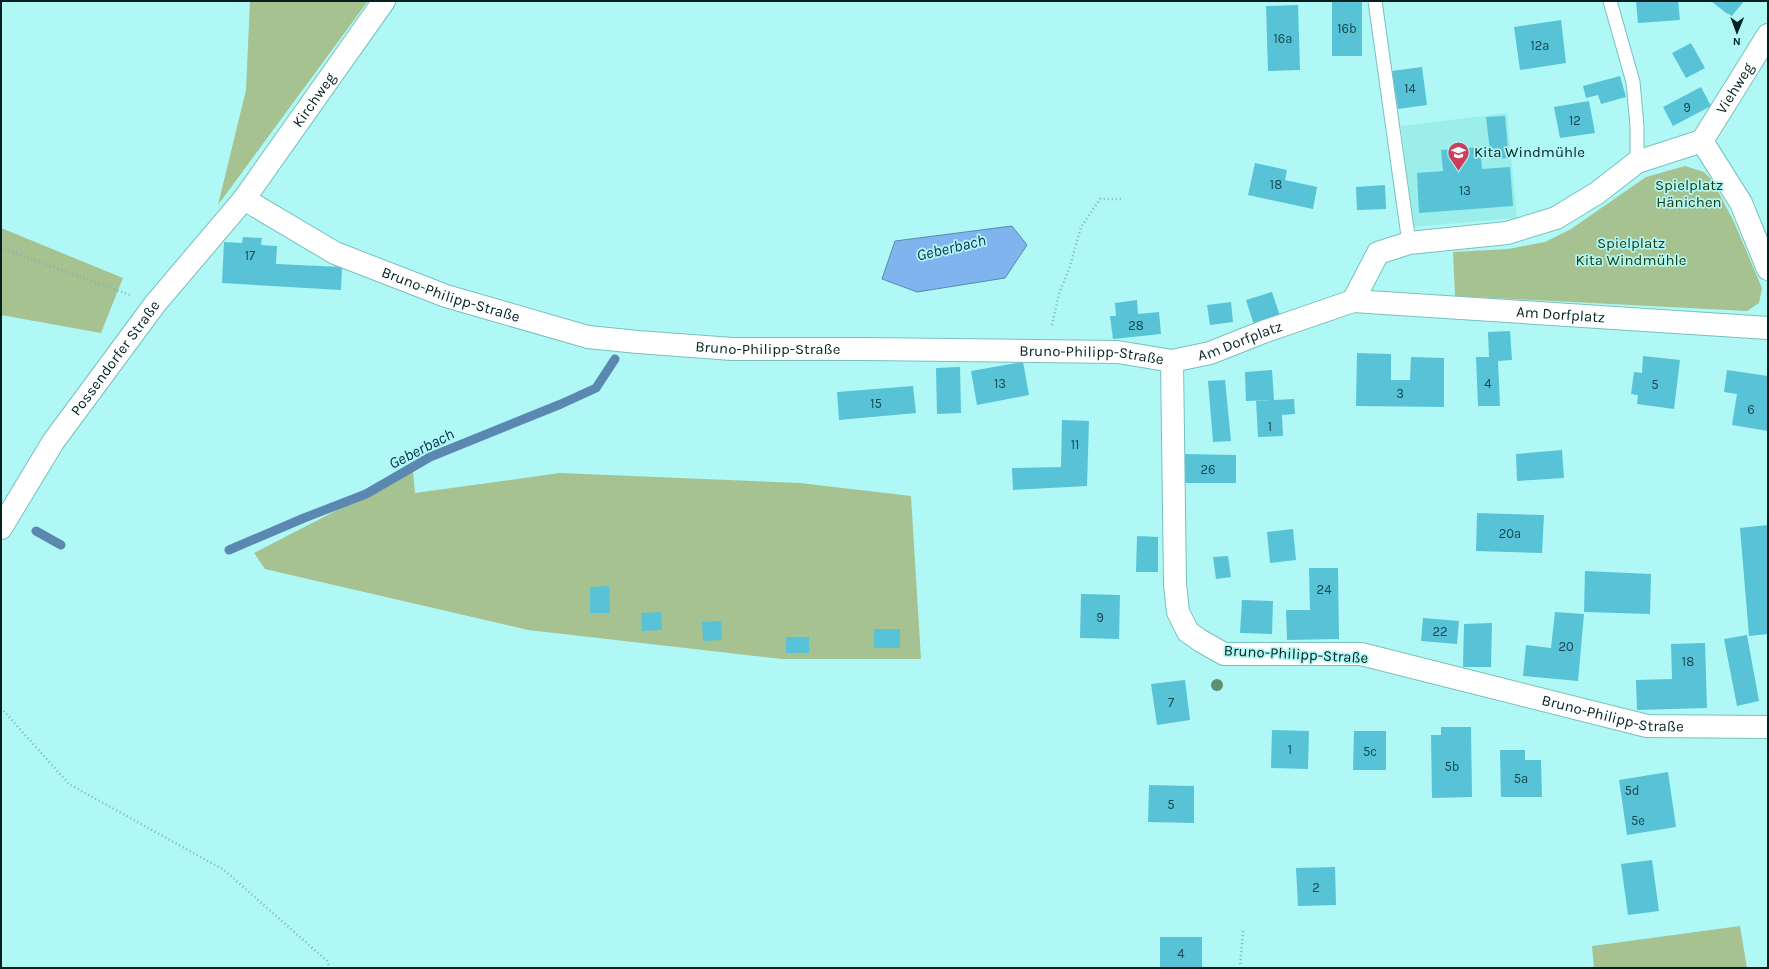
<svg xmlns="http://www.w3.org/2000/svg" width="1769" height="969" viewBox="0 0 1769 969" font-family="Karla,sans-serif">
<style>
.built{fill:#9beeea}
.green{fill:#a6c291}
.water{fill:#80b4ef;stroke:#5a88b1}
.lines{fill:none;stroke-linecap:round;stroke-linejoin:round}
.stream{stroke:#5a88b1;stroke-width:9}
.building{fill:#58c2d7}
.service-casing{stroke:#79c0bd;stroke-width:15}
.minor-casing{stroke:#79c0bd;stroke-width:24}
.path{stroke:#7ab6b3;stroke-width:2.5;stroke-dasharray:1 3;stroke-linecap:butt}
.service{stroke:#fff;stroke-width:13}
.minor{stroke:#fff;stroke-width:22}
.tree{fill:#608e71}
.labels{text-anchor:middle;stroke-width:3.5;stroke-linejoin:round;paint-order:stroke}
.number-label{font-size:13px;fill:#18494e}
.street-label{font-size:15px;fill:#022120;stroke:#b0f8f5}
.poi-label{font-size:15px;fill:#022120;stroke:#b0f8f5;text-anchor:start}
.park-label{font-size:15px;fill:#1f3705;stroke:#b0f8f5}
.water-label{font-size:16px;font-style:italic;fill:#092e53;stroke:#b0f8f5}
</style>
<rect width="100%" height="100%" fill="#b0f8f5"/>
<path class="built" d="M1507 113 1517 218 1413 227 1401 126Z"/>
<path class="green" d="M250 1H368L218 205 246 90Z
M1685 166 1704 172 1713 181 1720 195 1734 222 1762 288 1759 303 1747 311 1455 296 1453 252 1508 249 1545 242 1571 229 1646 177Z
M1 228 123 278 101 333 1 315Z
M413 471 415 493 560 473 800 483 911 496 921 659H782L528 630 265 569 254 553Z
M1740 926 1747 968H1594L1592 946Z"/>
<path class="water" d="M1012 226 1027 245 1005 278 917 292 882 279 895 241Z"/>
<g class="lines">
<path class="stream" d="M36 531 61 545
M229 550 304 518 366 494 430 457 561 404 596 388 615 359"/>
</g>
<path class="building" d="M1332 1H1362V56H1332Z
M1636 1H1678L1680 20 1638 23Z
M1711 1H1744L1731 17Z
M1298 5 1300 70 1268 71 1266 6Z
M1561 20 1566 63 1520 70 1514 27Z
M1691 43 1705 68 1686 78 1672 53Z
M1422 67 1427 105 1398 109 1392 71Z
M1620 76 1626 97 1601 104 1598 95 1586 98 1583 86Z
M1701 87 1711 106 1673 126 1663 107Z
M1589 101 1595 133 1560 138 1554 107Z
M1505 116 1509 158 1491 159 1486 117Z
M1480 147 1482 169 1510 167 1513 206 1419 213 1417 173 1443 171 1441 150Z
M1255 163 1287 170 1285 180 1317 187 1313 209 1248 195Z
M1385 185 1386 209 1357 210 1356 187Z
M243 237 262 238 261 245 277 246 276 264 342 267 341 290 222 283 224 242 242 243Z
M1272 292 1280 316 1254 325 1246 300Z
M1137 300 1138 314 1159 312 1161 334 1113 339 1110 316H1116L1115 303Z
M1231 302 1233 322 1210 325 1207 305Z
M1510 331 1512 360 1498 361 1500 406H1478L1476 357H1489L1488 332Z
M1357 353 1391 354V380H1410L1411 357 1444 358V407L1356 406Z
M1643 356 1680 360 1674 409 1637 404 1638 395 1631 394 1634 372 1642 373Z
M1023 362 1029 395 977 405 971 371Z
M960 367 961 413 937 414 936 368Z
M1272 370 1274 400 1246 401 1245 372Z
M1727 370 1768 376V431L1732 425 1737 394 1724 392Z
M1225 380 1231 441 1213 442 1208 381Z
M913 386 916 413 839 420 837 392Z
M1294 399 1295 414 1282 415 1283 436 1258 437 1256 401Z
M1062 420 1089 421 1087 486 1013 490 1012 468 1061 467Z
M1562 450 1564 478 1517 481 1516 454Z
M1181 454 1236 455V483H1181Z
M1477 513 1544 515 1542 553 1476 551Z
M1768 525V634L1749 636 1740 528Z
M1293 529 1296 560 1270 563 1267 532Z
M1137 536 1158 537V572H1136Z
M1228 556 1231 577 1216 579 1213 557Z
M1309 568H1338L1339 639 1287 640 1286 610H1310Z
M1585 571 1651 574 1650 614 1584 612Z
M609 586 610 613H590V587Z
M1081 594 1120 595 1119 639 1080 638Z
M1242 600 1273 601 1272 634 1240 633Z
M661 612 662 630 642 631 641 613Z
M1555 612 1584 614 1578 681 1523 676 1526 645 1551 648Z
M1423 618 1459 621 1457 644 1421 641Z
M721 621 722 640 703 641 702 622Z
M1492 623 1491 667H1463L1464 624Z
M874 629H900V648H874Z
M1747 635 1759 701 1737 706 1724 639Z
M786 637H809V653H786Z
M1705 643 1707 708 1637 710 1636 680 1672 679 1671 644Z
M1185 680 1190 720 1157 725 1151 684Z
M1441 727H1471L1472 797 1432 798 1431 735H1441Z
M1272 730 1309 731 1308 769 1271 768Z
M1354 731H1386V770H1353Z
M1500 750H1525V760H1541L1542 797H1501Z
M1668 772 1676 827 1627 835 1619 780Z
M1149 785 1194 786V823L1148 822Z
M1652 860 1659 911 1628 915 1621 864Z
M1335 867 1336 905 1298 906 1296 868Z
M1160 937H1202V968H1160Z"/>
<g class="lines">
<defs>
<path id="service" d="M1375 1 1409 243
M1610 1 1633 82 1637 126V162"/>
<g id="minor">
<path d="M1702 141 1741 203 1768 269"/>
<path id="s1" d="M1702 141 1768 35"/>
<path id="s2" d="M244 199 335 253 446 296 588 337 638 342 732 349H865L1118 352 1172 361 1210 353 1263 332 1353 301 1768 328"/>
<path d="M1353 301 1378 253 1409 243 1507 233 1556 218 1597 193 1637 162 1702 141"/>
<path id="s3" d="M1172 361 1175 584 1178 612 1188 632 1201 641 1224 654H1361L1647 726 1768 727"/>
<path id="s4" d="M1 528 53 442 155 304 244 199 384 1"/>
</g>
</defs>
<use href="#service" class="service-casing"/>
<use href="#minor" class="minor-casing"/>
<path class="path" d="M1 248 130 295
M1052 325 1059 294 1069 269 1081 227 1100 199H1123
M1 708 69 784 224 870 327 961 330 968
M1240 968 1243 931"/>
<use href="#service" class="service"/>
<use href="#minor" class="minor"/>
</g>
<circle class="tree" cx="1217" cy="685" r="6"/>
<defs>
<symbol id="school-pin" viewBox="-11 -11 22 30"><path d="M0 17L-7.5 6A9.5 9.5 0 1 1 7.5 6Z" fill="#cd3e5c" stroke="#b0f8f5"/><path d="M0-5L7-2L0 1L-7-2ZM-4 1L0 2.5L4 1V4Q0 6-4 4Z" fill="#fff"/></symbol>
</defs>
<g fill-rule="evenodd">
<use href="#school-pin" x="1446" y="140" width="25" height="34"/>
</g>
<g class="labels">
<g class="number-label">
<text x="1347" y="33">16b</text>
<text x="1283" y="43">16a</text>
<text x="1540" y="50">12a</text>
<text x="1410" y="93">14</text>
<text x="1687" y="112">9</text>
<text x="1575" y="125">12</text>
<text x="1276" y="189">18</text>
<text x="1465" y="195">13</text>
<text x="250" y="260">17</text>
<text x="1136" y="330">28</text>
<text x="1000" y="388">13</text>
<text x="1488" y="388">4</text>
<text x="1655" y="389">5</text>
<text x="1400" y="398">3</text>
<text x="876" y="408">15</text>
<text x="1751" y="414">6</text>
<text x="1270" y="431">1</text>
<text x="1075" y="449">11</text>
<text x="1208" y="474">26</text>
<text x="1510" y="538">20a</text>
<text x="1324" y="594">24</text>
<text x="1100" y="622">9</text>
<text x="1440" y="636">22</text>
<text x="1566" y="651">20</text>
<text x="1688" y="666">18</text>
<text x="1171" y="707">7</text>
<text x="1290" y="754">1</text>
<text x="1370" y="756">5c</text>
<text x="1452" y="771">5b</text>
<text x="1521" y="783">5a</text>
<text x="1632" y="795">5d</text>
<text x="1171" y="809">5</text>
<text x="1638" y="825">5e</text>
<text x="1316" y="892">2</text>
<text x="1181" y="958">4</text>
</g>
<g class="street-label">
<text dy="5" stroke="none"><textPath href="#s1" startOffset="62">Viehweg</textPath></text>
<text dy="5" stroke="none"><textPath href="#s4" startOffset="531">Kirchweg</textPath></text>
<text dy="5" stroke="none"><textPath href="#s2" startOffset="229">Bruno-Philipp-Straße</textPath></text>
<text dy="5" stroke="none"><textPath href="#s2" startOffset="1357">Am Dorfplatz</textPath></text>
<text dy="5" stroke="none"><textPath href="#s2" startOffset="1029">Am Dorfplatz</textPath></text>
<text dy="5" stroke="none"><textPath href="#s2" startOffset="553">Bruno-Philipp-Straße</textPath></text>
<text dy="5" stroke="none"><textPath href="#s2" startOffset="877">Bruno-Philipp-Straße</textPath></text>
<text dy="5" stroke="none"><textPath href="#s4" startOffset="205">Possendorfer Straße</textPath></text>
<text transform="translate(1296 654) rotate(3)" y="5">Bruno-Philipp-Straße</text>
<text dy="5" stroke="none"><textPath href="#s3" startOffset="712">Bruno-Philipp-Straße</textPath></text>
</g>
<g class="poi-label">
<text x="1474" y="157">Kita Windmühle</text>
</g>
<g class="park-label">
<text x="1689" y="190">Spielplatz<tspan x="1689" dy="17">Hänichen</tspan></text>
<text x="1631" y="248">Spielplatz<tspan x="1631" dy="17">Kita Windmühle</tspan></text>
</g>
<g class="water-label">
<text transform="translate(951 247) rotate(-13)" y="6">Geberbach</text>
<text transform="translate(421 448) rotate(-27)" y="6">Geberbach</text>
</g>
</g>
<rect width="1769" height="969" fill="none" stroke="#022120" stroke-width="4"/>
<g transform="translate(1737 32) rotate(181)" stroke="#b0f8f5" stroke-width="3" paint-order="stroke">
<path d="M0-3L7 15L0 10L-7 15Z" fill="#022120"/>
<text y="-6" font-size="11" font-weight="bold" text-anchor="middle" fill="#022120">N</text>
</g>
</svg>
